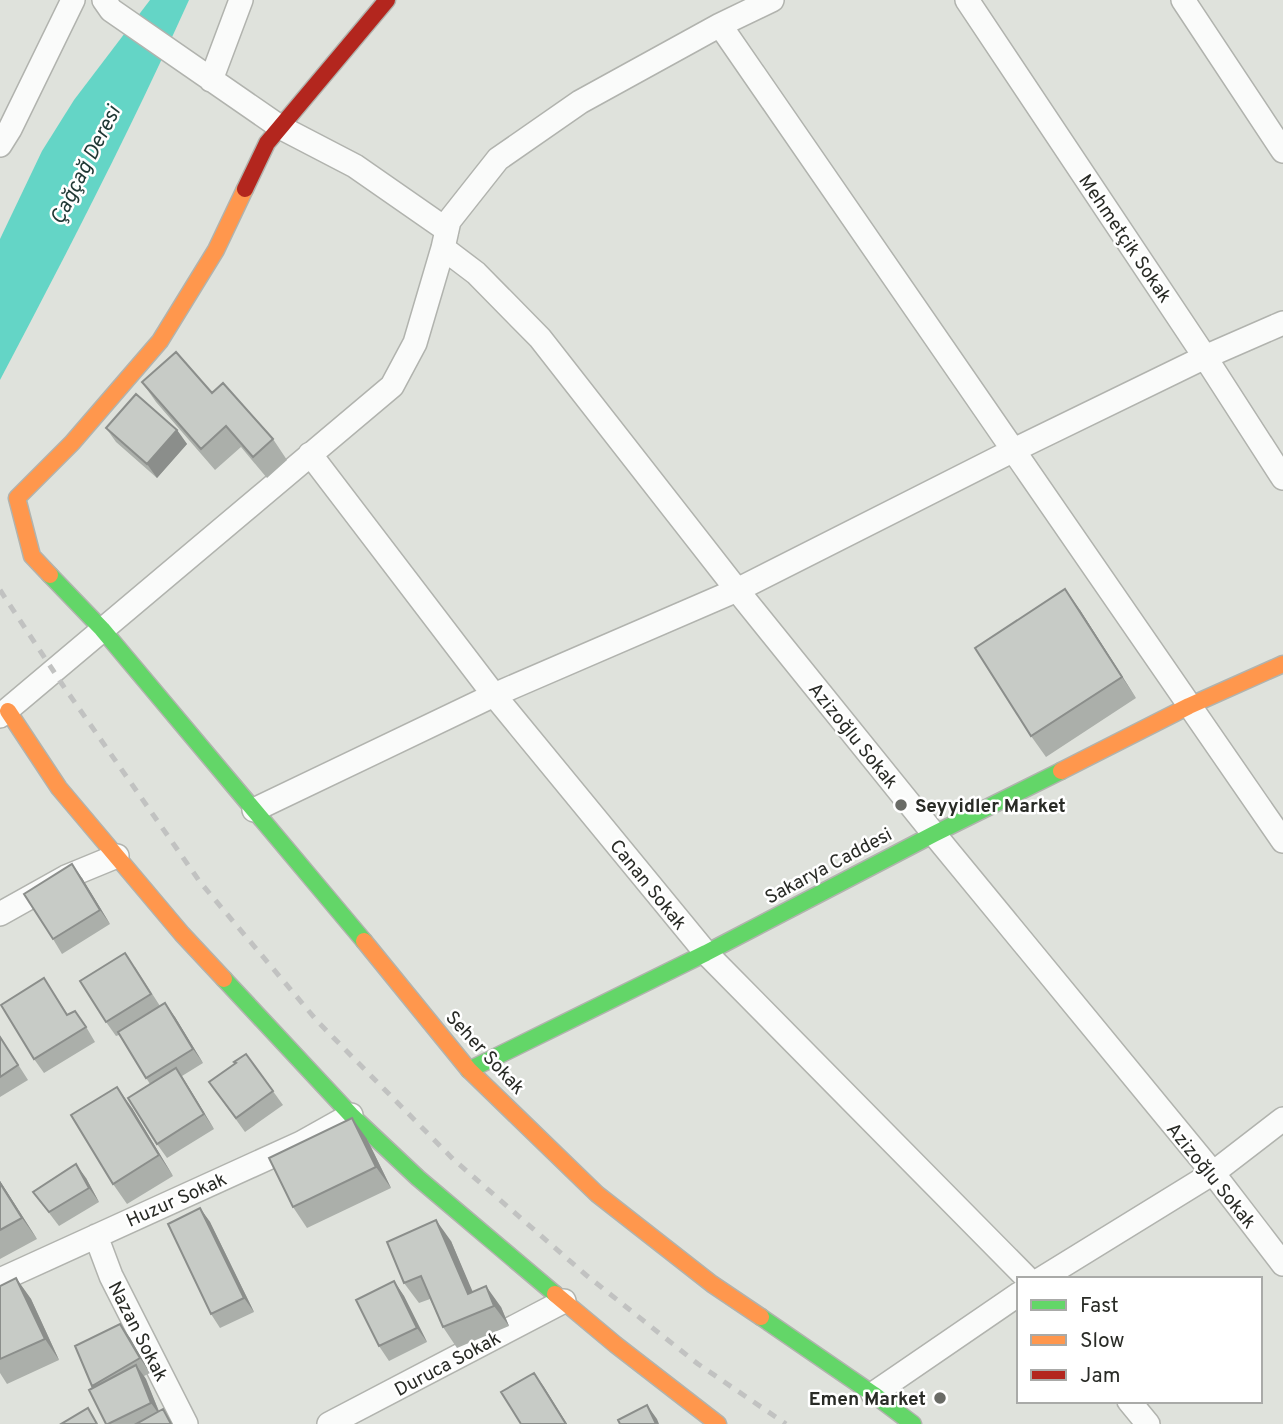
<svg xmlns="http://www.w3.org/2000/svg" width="1283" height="1424" viewBox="0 0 1283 1424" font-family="Overpass,sans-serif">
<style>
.water{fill:#64d5c6}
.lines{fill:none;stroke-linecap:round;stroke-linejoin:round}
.street-casing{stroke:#b1b3ae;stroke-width:26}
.fast-casing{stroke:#b1b3ae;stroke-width:19}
.slow-casing{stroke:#b1b3ae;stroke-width:19}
.jam-casing{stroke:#b1b3ae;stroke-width:19}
.street{stroke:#fafbfa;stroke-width:23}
.fast{stroke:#63d668;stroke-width:16}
.slow{stroke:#ff974d;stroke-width:16}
.jam{stroke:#b3261e;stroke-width:16}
.rail{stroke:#c1c2c1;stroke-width:5;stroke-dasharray:9 9;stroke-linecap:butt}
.wall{fill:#abafaa}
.shaded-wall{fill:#8b8e8b}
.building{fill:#c7cbc6;stroke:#8b8e8b;stroke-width:2}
.poi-dot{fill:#696b66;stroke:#fff;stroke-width:2.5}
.labels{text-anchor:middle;stroke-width:5;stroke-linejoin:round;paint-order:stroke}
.street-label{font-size:19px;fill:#292b26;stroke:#fff}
.poi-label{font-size:19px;font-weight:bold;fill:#292b26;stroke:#fff;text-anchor:start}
.water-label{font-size:21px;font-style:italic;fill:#1f3834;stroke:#fff}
</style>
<rect width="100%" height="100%" fill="#dfe2dc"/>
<path class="water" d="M150 0H189C131 129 66 255 0 380V239L42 151 74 100Z"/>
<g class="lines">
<defs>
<path id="street" d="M104 0 111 10 280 127 355 166 447 230
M967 0 1205 357 1283 478
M1183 0 1283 151
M720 25 1283 841
M211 80 241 0
M0 145 10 129 73 0
M443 248 476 273 540 338 737 590 934 834 1213 1173 1283 1264
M310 454 494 695 706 953 1028 1279
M0 716 392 386 415 343 443 248 449 221 498 159 580 102 720 25 772 0
M254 810 494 695 737 590 1014 450 1205 357 1283 323
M0 914 66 877 117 856
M96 1236 111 1276 186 1424
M1041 1279 1213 1173 1283 1119
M0 1280 301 1143 351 1115
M873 1394 1019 1294
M1129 1401 1148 1424
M329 1424 564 1301"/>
<path id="fast" d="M50 575 102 629 364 941
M224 979 351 1115 418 1178 555 1294
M469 1070 706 953 934 834 1061 771
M761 1317 873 1394 913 1424"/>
<path id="slow" d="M50 575 32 556 17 498 72 443 160 341 216 250 245 189
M8 711 59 788 182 934 224 979
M1061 771 1189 706 1283 664
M364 941 469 1070 597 1194 712 1284 761 1317
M555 1294 616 1345 718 1424"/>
<path id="jam" d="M245 189 267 143 387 0"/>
</defs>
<use href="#street" class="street-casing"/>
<use href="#fast" class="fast-casing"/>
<use href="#slow" class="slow-casing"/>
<use href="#jam" class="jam-casing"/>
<use href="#street" class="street"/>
<use href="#fast" class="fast"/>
<use href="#slow" class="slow"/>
<use href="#jam" class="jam"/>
<path class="rail" d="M0 590 62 684 200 882 318 1022 453 1159 586 1275 698 1364 786 1424"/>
</g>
<path class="wall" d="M142 382 212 393 273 439 287 460 267 478 241 447 215 470 156 402Z
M106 428 177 430 187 444 157 478 116 442Z
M1080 610 1136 698 1046 757 1031 736Z
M82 878 110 924 62 954 53 939Z
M135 967 160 1006 175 1017 203 1063 182 1076 214 1129 167 1158 157 1144 150 1084 119 1035 116 1036 106 1022Z
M44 978 68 1015 85 1025 95 1042 44 1073 34 1059Z
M0 1036 28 1080 0 1097Z
M246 1054 283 1105 245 1132 209 1082 235 1064Z
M132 1108 173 1176 127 1204 113 1184Z
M367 1139 391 1188 307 1228 293 1207Z
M86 1178 99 1202 59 1226 33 1192Z
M0 1181 37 1239 0 1259Z
M200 1208 210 1222 254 1312 220 1328 211 1314Z
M451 1241 472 1292 501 1307 509 1326 457 1348 443 1327 430 1299 419 1303 404 1283Z
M16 1278 31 1299 59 1360 7 1384 0 1373V1286Z
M394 1281 404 1296 427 1342 389 1361 379 1346Z
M120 1324 130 1338 150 1373 144 1376 159 1411 163 1409 173 1424H106L92 1386Z"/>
<path class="shaded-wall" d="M177 430 187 444 157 478 147 464Z
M1065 589 1080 610 1136 698 1122 677Z
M72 864 82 878 110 924 100 910Z
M165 1003 175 1017 203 1063 193 1049Z
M176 1068 186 1083 214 1129 204 1114Z
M117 1087 132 1108 173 1176 159 1155Z
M352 1118 367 1139 391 1188 376 1167Z
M76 1164 86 1178 99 1202 89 1188Z
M0 1181 37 1239 22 1218 0 1183Z
M200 1208 210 1222 254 1312 244 1298Z
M436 1220 451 1241 481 1311 468 1294Z
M16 1278 31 1299 59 1360 45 1339Z
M394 1281 404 1296 427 1342 417 1328Z
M486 1286 501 1307 509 1326 494 1306Z
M120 1324 130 1338 150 1373 140 1358Z
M136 1365 146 1379 161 1417 151 1403Z
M534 1373 544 1387 567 1424H566Z
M647 1405 657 1419 659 1424H656Z"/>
<path class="building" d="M176 352 212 393 223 383 273 439 253 457 226 426 201 449 142 382Z
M136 394 177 430 147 464 106 428Z
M1065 589 1122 677 1031 736 975 648Z
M72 864 100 910 53 939 24 894Z
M125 953 151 994 106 1022 80 981Z
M44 978 67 1015 75 1011 86 1027 34 1059 1 1005Z
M165 1003 193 1049 146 1078 118 1032Z
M0 1037 18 1065 0 1077Z
M246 1054 273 1091 236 1118 209 1082 236 1063 234 1062Z
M176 1068 204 1114 157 1144 128 1098Z
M117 1087 159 1155 113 1184 71 1115Z
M352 1118 376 1167 293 1207 269 1158Z
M76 1164 89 1188 49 1212 33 1192Z
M0 1183 22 1218 0 1230Z
M200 1208 244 1298 211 1314 168 1224Z
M436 1220 468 1294 486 1286 494 1306 443 1327 421 1276 404 1283 387 1242Z
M16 1278 45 1339 0 1359V1286Z
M394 1281 417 1328 379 1346 356 1300Z
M120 1324 140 1358 92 1386 75 1346Z
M136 1365 151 1403 108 1424H106L89 1390Z
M534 1373 566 1424H521L501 1392Z
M647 1405 656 1424H620L618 1420Z
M88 1408 97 1424H61Z
M163 1409 171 1424H136Z"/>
<g class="poi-dot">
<circle cx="901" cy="805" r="7"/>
<circle cx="940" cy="1398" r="7"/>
</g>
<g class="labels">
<g class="street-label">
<text transform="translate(1126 238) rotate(56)" y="7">Mehmetçik Sokak</text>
<text transform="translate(854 735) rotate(51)" y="7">Azizoğlu Sokak</text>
<text transform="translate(828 865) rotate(-28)" y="7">Sakarya Caddesi</text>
<text transform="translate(649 884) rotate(51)" y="7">Canan Sokak</text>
<text transform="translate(486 1052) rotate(47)" y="7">Seher Sokak</text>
<text transform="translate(1212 1175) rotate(51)" y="7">Azizoğlu Sokak</text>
<text transform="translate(176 1199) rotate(-24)" y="7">Huzur Sokak</text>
<text transform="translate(139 1331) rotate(63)" y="7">Nazan Sokak</text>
<text transform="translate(447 1363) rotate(-28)" y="7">Duruca Sokak</text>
</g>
<g class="poi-label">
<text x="915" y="812">Seyyidler Market</text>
<text x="926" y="1405" text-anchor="end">Emen Market</text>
</g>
<g class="water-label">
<text transform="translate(85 165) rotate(-63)" y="7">Çağçağ Deresi</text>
</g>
</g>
<rect x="1017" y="1277" width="245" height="126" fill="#ffffff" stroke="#a9aaa8" stroke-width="2"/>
<rect x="1031" y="1300" width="35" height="10" fill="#63d668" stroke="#a9aaa8" stroke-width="2"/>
<text x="1080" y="1312" font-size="21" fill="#292b26">Fast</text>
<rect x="1031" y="1335" width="35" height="10" fill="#ff974d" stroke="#a9aaa8" stroke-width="2"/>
<text x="1080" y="1347" font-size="21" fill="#292b26">Slow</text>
<rect x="1031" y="1370" width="35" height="10" fill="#b3261e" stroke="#a9aaa8" stroke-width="2"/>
<text x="1080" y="1382" font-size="21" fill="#292b26">Jam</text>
</svg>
